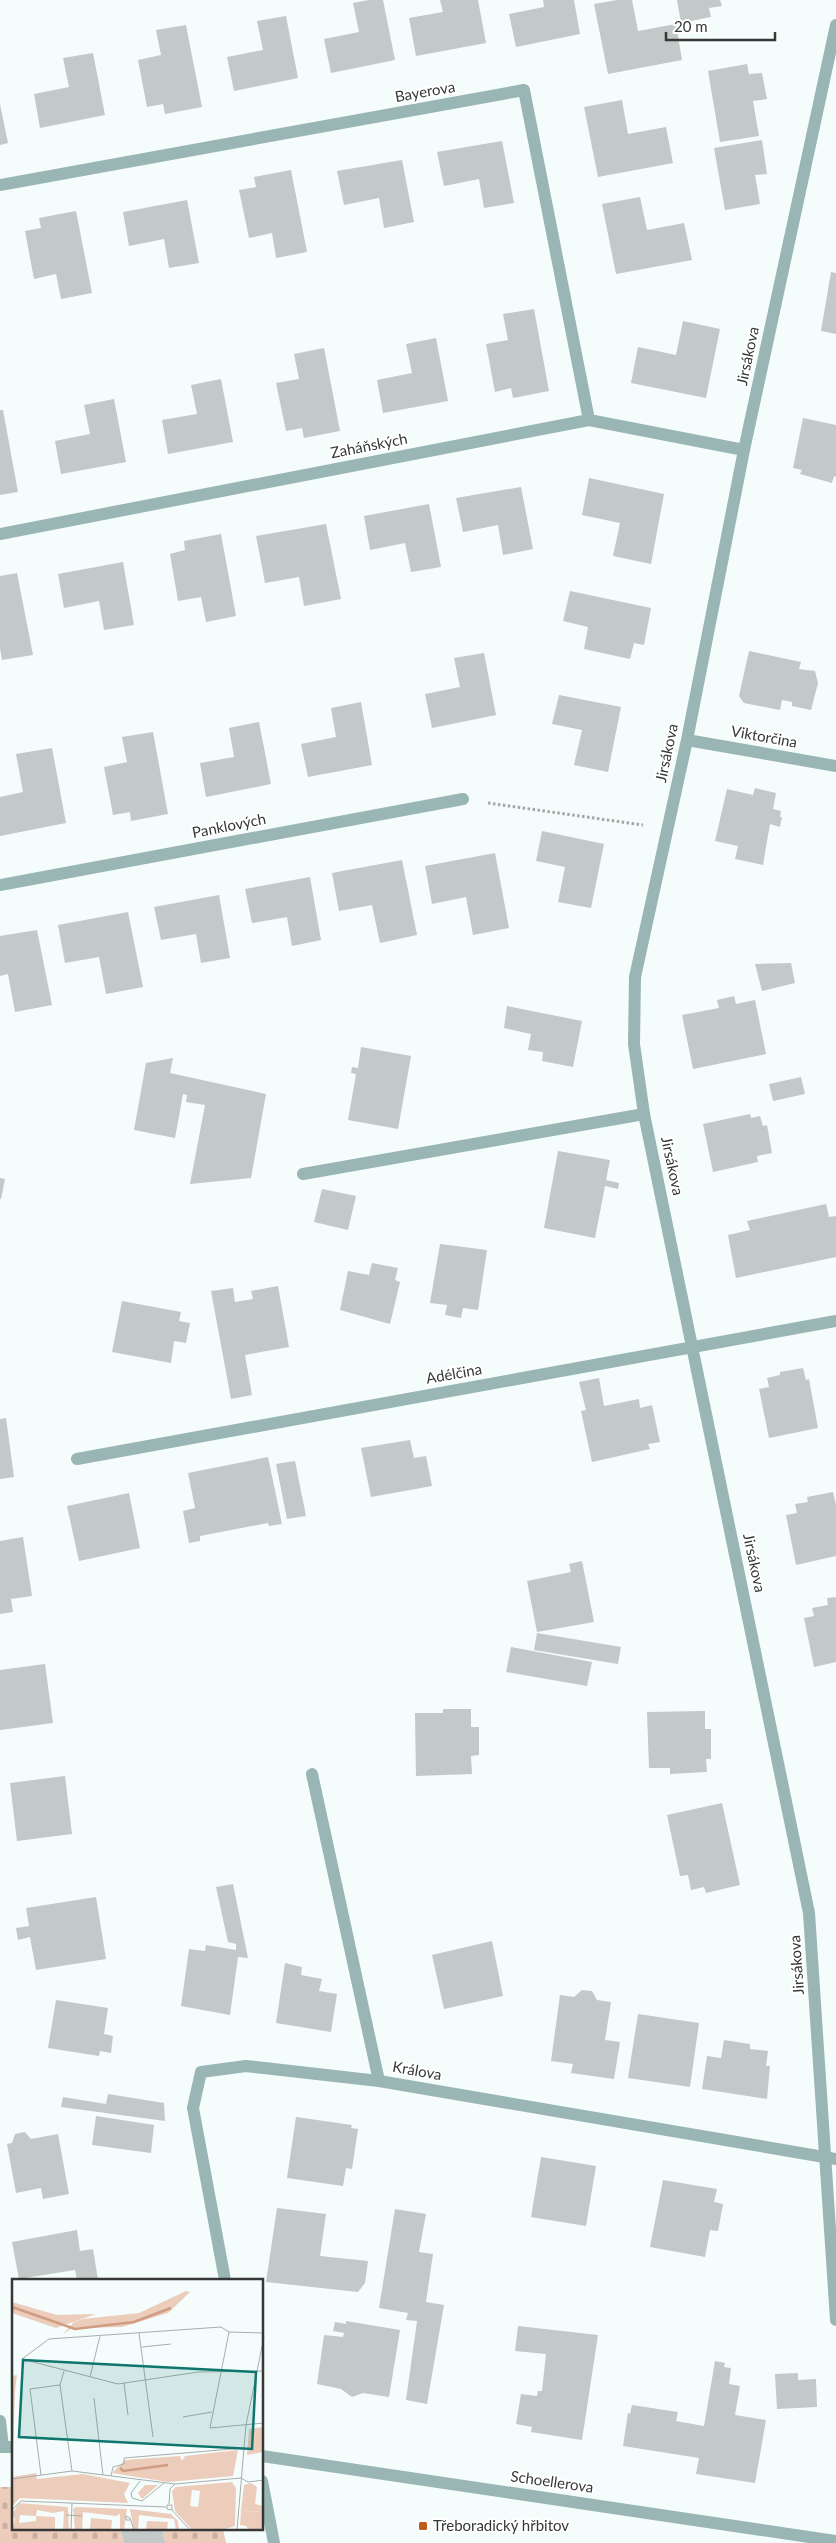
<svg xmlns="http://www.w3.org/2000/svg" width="836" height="2543" viewBox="0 0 836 2543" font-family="Lato,sans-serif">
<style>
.cemetery{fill:url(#cemetery-stones)}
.building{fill:#c2c9c8}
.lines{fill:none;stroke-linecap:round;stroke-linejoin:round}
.path{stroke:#a2a7a6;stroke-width:3;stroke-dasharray:2.5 2.5;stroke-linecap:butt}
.service{stroke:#9ab6b4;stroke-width:12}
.minor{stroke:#9ab6b4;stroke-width:12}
.tertiary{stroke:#9ab6b4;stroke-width:12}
.poi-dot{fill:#bd5c1b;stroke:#fff;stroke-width:2}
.labels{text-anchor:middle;stroke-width:4;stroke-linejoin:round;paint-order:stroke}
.street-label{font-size:15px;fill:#353837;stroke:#fff}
.poi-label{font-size:15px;fill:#353837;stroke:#fff;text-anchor:start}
.inset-river{fill:none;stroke:#ce9d84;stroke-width:2.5}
.inset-road{fill:none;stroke:#a8aead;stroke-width:1}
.view{fill:#0f766e;fill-opacity:0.15;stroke:#0f766e;stroke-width:2.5}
.inset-edge{fill:none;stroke:#353837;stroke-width:2.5}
</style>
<defs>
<pattern id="cemetery-stones" width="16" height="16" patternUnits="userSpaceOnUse" patternTransform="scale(1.25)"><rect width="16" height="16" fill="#ecccbb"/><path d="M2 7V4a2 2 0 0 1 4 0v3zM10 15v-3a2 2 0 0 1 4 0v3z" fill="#cbb0a1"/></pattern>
</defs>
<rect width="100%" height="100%" fill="#f5fcfc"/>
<path class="cemetery" d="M0 2487H14V2529H121L124 2543H0Z
M162 2529H223L226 2543H165Z"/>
<path class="building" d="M369 0H383L395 60 331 73 324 39 359 32 353 3Z
M440 0H478L486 43 416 56 409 18 443 12Z
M543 0H574L580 34 516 47 509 14 544 7Z
M617 0H632L638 31 676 24 682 60 608 74 594 4Z
M677 0H720L722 6 709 8 711 17 681 23Z
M286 16 298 78 234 91 227 57 263 50 257 21Z
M186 25 202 107 165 114 163 104 147 107 138 60 161 55 156 30Z
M93 53 105 115 40 128 34 94 69 87 63 58Z
M747 64 749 74 762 73 767 99 753 101 759 136 720 142 708 71Z
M622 100 628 134 666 127 673 163 598 177 584 107Z
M0 104 8 143 0 145Z
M762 140 767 174 755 175 760 204 725 210 714 148Z
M502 141 514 203 484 208 479 179 444 186 437 152Z
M402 160 414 222 384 228 379 198 344 205 337 171Z
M291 170 307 252 276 258 272 233 249 238 239 190 256 187 254 177Z
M640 197 647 230 684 223 692 260 616 274 602 204Z
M187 200 199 263 169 268 164 239 129 246 123 212Z
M76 211 92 293 61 299 56 274 34 279 25 231 41 228 39 218Z
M831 272 836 273V334L821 331Z
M534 309 549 391 513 398 511 388 495 392 486 344 508 340 503 314Z
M683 321 720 329 706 398 631 383 638 347 676 355Z
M436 338 448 401 383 413 377 380 412 373 406 344Z
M324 348 340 431 304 438 302 428 286 431 276 383 299 379 294 354Z
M221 379 233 442 168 454 162 420 197 414 191 385Z
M114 399 126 462 61 474 55 441 90 434 84 405Z
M0 410H3L18 492 0 495Z
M803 418 836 425V477L834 476 832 483 800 474 802 470 793 468Z
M589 478 664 494 651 564 613 556 620 523 582 515Z
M521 487 533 549 503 555 498 525 463 532 456 498Z
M429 504 441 567 411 572 405 543 370 550 364 516Z
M326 524 341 599 304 606 299 577 265 583 256 536Z
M221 534 236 616 206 622 201 597 178 601 170 554 185 550 184 541Z
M123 562 134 625 104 630 99 601 64 608 58 574Z
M17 573 33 655 2 660 0 648V576Z
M570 591 651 608 644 645 634 643 630 659 584 649 588 627 563 621Z
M749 651 801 662 799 669 815 671 818 683 811 710 792 706V702L782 700 780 710 744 703 739 696Z
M484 653 496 715 432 728 425 694 460 687 454 658Z
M559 695 621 707 608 772 574 765 582 730 552 724Z
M361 702 372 765 308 777 301 744 336 737 331 708Z
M259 722 271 784 206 797 200 763 234 757 229 728Z
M153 732 168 814 131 821 130 812 113 815 104 767 127 762 122 737Z
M52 748 66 823 0 836V797L23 792 16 754Z
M755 788 776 793 773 809 781 811 780 817H782L780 827 770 824 763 865 735 859 738 846 715 841 727 789 753 795Z
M542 831 604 844 591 908 558 902 565 867 536 861Z
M495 853 509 928 473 935 466 897 432 904 425 866Z
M402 860 417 935 380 943 372 905 339 911 332 873Z
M310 877 321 940 292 946 287 917 252 923 245 889Z
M219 895 230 958 201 963 196 934 161 940 154 907Z
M128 912 143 987 106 994 99 957 65 963 58 925Z
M37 930 52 1005 15 1012 8 974 0 976V936Z
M791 963 795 983 762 991 755 964Z
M734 996 736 1004 755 1000 766 1054 693 1069 682 1015 719 1008 717 1000Z
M507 1006 582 1021 573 1067 542 1061 543 1052 528 1050 531 1034 504 1028Z
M361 1047 411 1056 398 1129 348 1120 356 1074 351 1073 352 1067 358 1068Z
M173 1058 170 1073 266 1094 251 1178 190 1184 205 1105 186 1102 187 1095 183 1094 175 1138 134 1130 146 1063Z
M801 1077 805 1094 773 1101 769 1084Z
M750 1114 751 1118 760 1116 763 1126 767 1125 772 1153 757 1156 758 1162 713 1172 703 1124Z
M558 1151 610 1160 606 1180 619 1183 618 1189 605 1186 595 1238 544 1228Z
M0 1178 5 1179 1 1199H0Z
M322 1189 356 1196 348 1230 314 1222Z
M826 1204 829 1217 836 1216V1257L736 1278 728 1235 750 1230 747 1221Z
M440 1244 487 1250 478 1310 463 1308 461 1318 445 1315 447 1305 430 1303Z
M372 1263 398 1268 395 1280 400 1282 390 1324 340 1310 348 1271 369 1275Z
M278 1286 289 1347 245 1355 252 1395 231 1399 211 1291 233 1288 235 1302 253 1299 251 1291Z
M122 1301 181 1312 179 1321 190 1323 186 1343 174 1341 171 1363 112 1352Z
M803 1368 806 1380 809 1379 818 1428 769 1438 759 1389 769 1387 767 1378 780 1375V1372Z
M599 1378 604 1406 639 1399 640 1408 652 1405 660 1442 648 1444 650 1449 592 1462 581 1411 586 1410 579 1382Z
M6 1418 14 1477 0 1479V1419Z
M410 1440 414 1458 426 1456 432 1486 371 1497 361 1448Z
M268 1457 282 1524 269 1526 268 1523 200 1536V1541L189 1543 183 1511 195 1508 188 1473Z
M295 1461 306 1516 287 1519 276 1464Z
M833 1492 836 1505V1556L796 1565 786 1515 797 1513 795 1504 808 1502 807 1497Z
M129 1493 140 1548 79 1561 67 1506Z
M23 1537 32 1596 11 1599 13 1612 0 1614V1541Z
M582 1561 594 1622 537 1632 527 1581 571 1572 569 1564Z
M836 1597V1662L814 1667 804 1618 814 1616 812 1608 828 1605 827 1598Z
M537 1633 621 1647 618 1664 534 1650Z
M511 1647 592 1662 587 1686 506 1672Z
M45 1664 53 1723 0 1730V1670Z
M443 1709H471V1727H479V1755L471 1756 472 1774 416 1776 415 1713H443Z
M705 1711V1729H711V1759H706L707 1772 670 1774V1768H649L647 1712Z
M65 1776 72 1834 17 1841 10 1783Z
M722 1803 740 1885 706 1893 704 1887 691 1890 688 1875 680 1876 667 1815Z
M233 1884 248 1958 238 1957 230 2015 181 2006 189 1949 205 1951 206 1945 236 1950V1944L228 1942 216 1887Z
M96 1897 106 1959 36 1970 30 1937 18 1940 16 1928 29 1926 26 1908Z
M492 1941 503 1996 444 2009 432 1955Z
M285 1963 302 1967 301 1975 322 1979 319 1991 337 1994 331 2032 276 2023Z
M582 1990 592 1991 597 2000 611 2002 605 2040 620 2042 614 2079 571 2073 573 2064 551 2061 560 1995 574 1997Z
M56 2000 108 2008 104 2034 113 2036 111 2053 100 2051 99 2056 48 2048Z
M638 2014 699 2023 690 2087 628 2078Z
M724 2040 750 2044V2049L768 2051 766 2066H770L767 2099 702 2089 707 2056 721 2058Z
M108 2094 164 2103 165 2121 61 2107 63 2097 106 2104Z
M96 2116 154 2125 151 2153 92 2145Z
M296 2117 352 2125 351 2128 358 2129 352 2169 346 2168 343 2186 287 2178Z
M25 2132 31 2139 58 2134 69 2194 43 2199 41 2188 16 2193 7 2144 12 2143 15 2134Z
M541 2157 596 2166 586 2226 531 2217Z
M663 2180 717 2189 714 2202 723 2204 718 2231 710 2230 705 2257 650 2247Z
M277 2208 326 2214 320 2256 368 2261 365 2283 358 2292 266 2282Z
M395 2209 426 2214 419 2252 433 2254 426 2302 444 2305 427 2404 406 2400 417 2321 406 2320 408 2313 379 2308Z
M77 2230 80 2251 93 2249 98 2280H77L75 2270 19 2279 12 2242Z
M346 2321 400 2330 389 2397 363 2393 352 2397 341 2389 317 2384 324 2335 343 2337 344 2333 333 2331 335 2322 346 2324Z
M518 2326 598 2335 582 2440 531 2432 532 2427 516 2424 521 2394 537 2396 538 2391H542L546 2354 515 2351Z
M715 2361 725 2363 724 2367 731 2368 729 2384 740 2386 735 2415 766 2420 755 2483 696 2474 699 2458 623 2446 628 2413 630 2414 632 2405 678 2412 676 2421 704 2426Z
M798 2373V2380L816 2379 817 2407 777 2409 775 2374Z
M121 2529H162L165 2543H124Z"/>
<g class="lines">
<path class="path" d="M488 803 643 825"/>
<path class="service" d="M303 1174 644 1114
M312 1774 379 2081"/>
<path class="minor" d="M836 25 744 450 687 740 635 977 634 1044 644 1114 809 1913 836 2320
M0 185 524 90 589 420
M0 534 589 420 744 450
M687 740 836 766
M0 885 463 799
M77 1459 836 1321
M225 2280 193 2108 201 2072 246 2066 379 2081 836 2159
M0 2421 3 2447
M262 2481 274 2543"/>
<path class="tertiary" d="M0 2447H14
M262 2456 836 2541"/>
</g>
<rect class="poi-dot" x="418" y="2521" width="10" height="10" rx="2.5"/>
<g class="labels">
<g class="street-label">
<text transform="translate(425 92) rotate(-10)" y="5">Bayerova</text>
<text transform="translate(748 356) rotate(-78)" y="5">Jirsákova</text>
<text transform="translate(369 446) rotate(-11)" y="5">Zaháňských</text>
<text transform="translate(764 737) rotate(10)" y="5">Viktorčina</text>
<text transform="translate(667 753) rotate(-78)" y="5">Jirsákova</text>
<text transform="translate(229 826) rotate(-11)" y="5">Panklových</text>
<text transform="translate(672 1166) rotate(78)" y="5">Jirsákova</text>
<text transform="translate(454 1374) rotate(-10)" y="5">Adélčina</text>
<text transform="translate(754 1563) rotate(78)" y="5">Jirsákova</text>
<text transform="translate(797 1965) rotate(-94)" y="5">Jirsákova</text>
<text transform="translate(417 2071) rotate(10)" y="5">Králova</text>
<text transform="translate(552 2482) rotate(8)" y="5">Schoellerova</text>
</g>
<g class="poi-label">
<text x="433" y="2531">Třeboradický hřbitov</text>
</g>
</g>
<g transform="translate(12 2279)">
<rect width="251" height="251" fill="#f5fcfc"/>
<path d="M174 12 178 13 156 34 110 48 60 49 51 55 62 43 71 40 127 34ZM0 23 45 36 84 35 44 49 0 34ZM226 171 221 197 156 203 100 194 113 181 168 177 170 182 173 177ZM24 194 25 200 71 195 118 204 112 215 116 224 8 219 0 227V198ZM220 203 224 209 223 247 210 251H180L163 232 160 212 164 208ZM180 211 188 212 186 228 178 227ZM133 206H146L130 220 126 214ZM7 224 56 228 57 251H51L52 232 41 234 25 231 24 237 8 236 7 244 24 242V237L43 238V251H0L3 240 0 235ZM64 228 115 230 112 251H108V235L104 237 71 233 70 251H63L61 230ZM118 230 159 235 166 242 167 251H164L162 240 127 236 126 251H122ZM229 232 251 233V251H237L234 247 228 246ZM79 239 100 241 99 251H78ZM135 242 156 243 155 251H134Z" fill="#ecccbb" fill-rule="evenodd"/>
<path d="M251 148V173L235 176 237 150Z" fill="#ecccbb"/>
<path d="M5 96 3 112 0 198V97Z" fill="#ecccbb"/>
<path d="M239 204 245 208 243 225 251 227V233L229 232 232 206Z" fill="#ecccbb"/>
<path class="inset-river" d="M0 28 63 50 122 43 159 29M108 189 111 192 156 186"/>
<path class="inset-road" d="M217 53 198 149 252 144M127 54 141 158M252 54 217 53 209 48 37 60 10 80 106 105 186 93 252 92M130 68 159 65M52 92 48 106 60 192M78 98 88 57M112 104 116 136M82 119 91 196M171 138 200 133M29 196 18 110 48 106M99 197 101 188 112 185V179L232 169M0 200 60 192 163 205 229 199 236 203 252 201M128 202 119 214 120 219 130 222 152 204M157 225 158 210 163 205M0 231 9 222 154 228M160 231 155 230V226H160V231L178 251M54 236 70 237M118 241H114V237L118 239 122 251M59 251 60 224M225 251 234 146 252 58"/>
<path class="view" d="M11 81 244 93 240 170 7 158Z"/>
<rect width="251" height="251" class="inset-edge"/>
</g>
<path d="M666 32v8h109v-8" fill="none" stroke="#353837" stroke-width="2.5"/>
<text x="674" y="32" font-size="15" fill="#353837" stroke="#ffffff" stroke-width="4" paint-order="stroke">20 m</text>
</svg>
